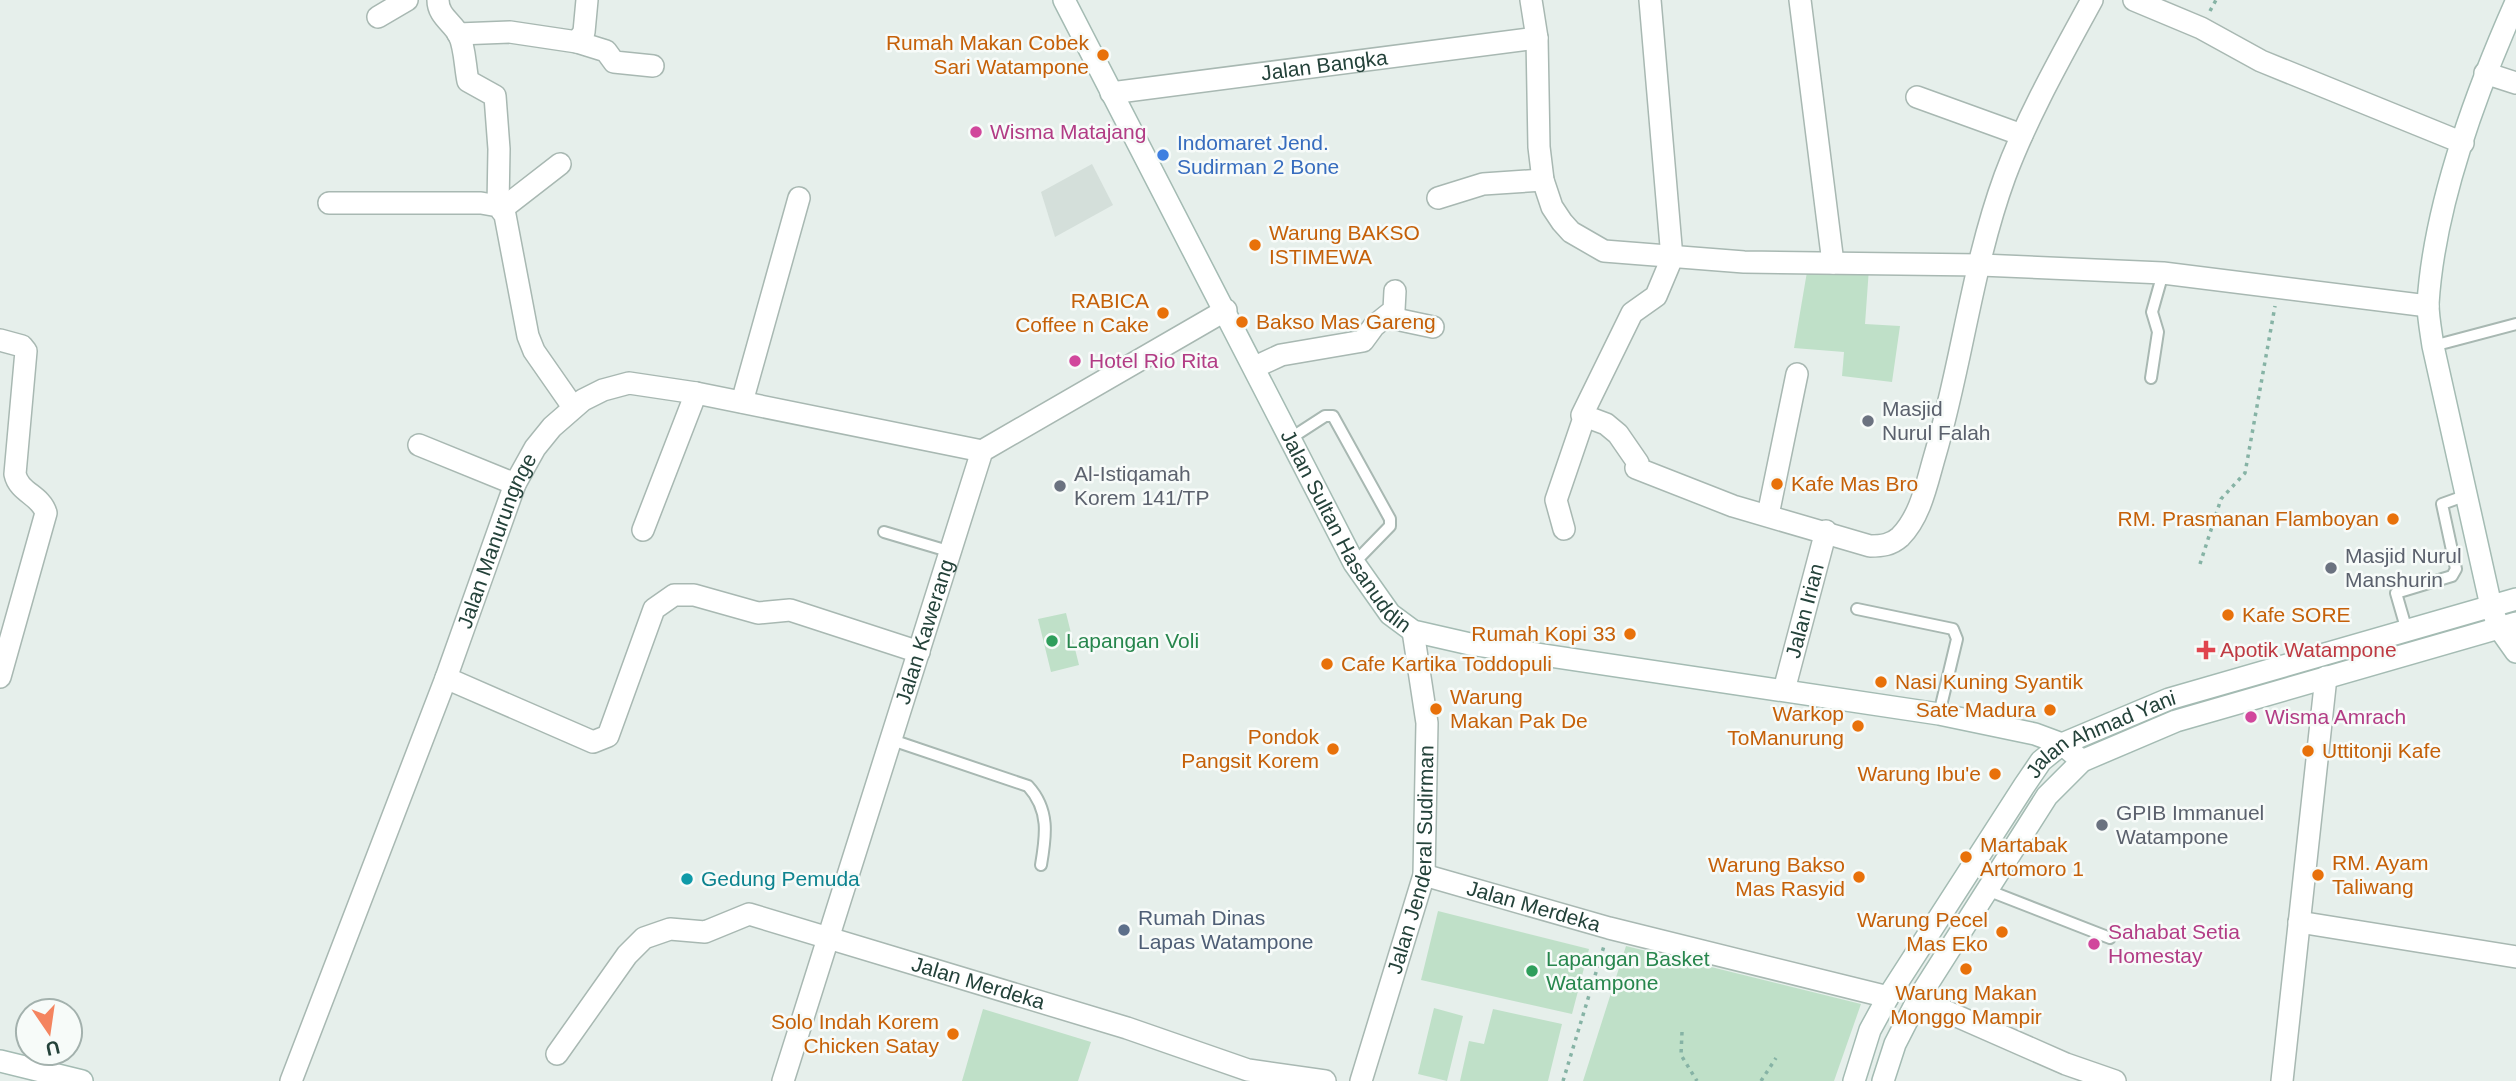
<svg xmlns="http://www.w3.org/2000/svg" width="2516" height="1081" viewBox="0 0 2516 1081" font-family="Arial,sans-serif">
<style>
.built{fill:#d4dfda}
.green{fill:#bfe0c8}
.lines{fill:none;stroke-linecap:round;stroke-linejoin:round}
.lane-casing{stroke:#a8b8b2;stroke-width:14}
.street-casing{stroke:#a8b8b2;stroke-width:24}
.secondary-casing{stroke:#a4bbb3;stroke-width:24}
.path{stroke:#86b3a5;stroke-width:3.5;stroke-dasharray:3.5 5;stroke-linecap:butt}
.lane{stroke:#fff;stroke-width:10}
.street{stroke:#fff;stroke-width:21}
.secondary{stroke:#fff;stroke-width:21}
.food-dot{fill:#e8710a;stroke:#f7fbf9;stroke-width:2.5}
.hotel-dot{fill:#d1479c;stroke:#f7fbf9;stroke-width:2.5}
.shop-dot{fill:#3f7fe0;stroke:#f7fbf9;stroke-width:2.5}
.worship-dot{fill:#6b7280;stroke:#f7fbf9;stroke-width:2.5}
.leisure-dot{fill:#2e9e5b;stroke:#f7fbf9;stroke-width:2.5}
.health-dot{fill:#e0444e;stroke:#f7fbf9;stroke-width:2.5}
.culture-dot{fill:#0f9aa8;stroke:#f7fbf9;stroke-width:2.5}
.service-dot{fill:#5c6f8a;stroke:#f7fbf9;stroke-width:2.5}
.labels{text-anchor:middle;stroke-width:5;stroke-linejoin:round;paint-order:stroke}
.food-label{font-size:21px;fill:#c56008;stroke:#f7fbf9;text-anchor:end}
.street-label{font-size:21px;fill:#24423a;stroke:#f7fbf9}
.hotel-label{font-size:21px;fill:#b23c85;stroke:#f7fbf9;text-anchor:start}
.shop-label{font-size:21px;fill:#366cbe;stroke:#f7fbf9;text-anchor:start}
.worship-label{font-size:21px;fill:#5b616d;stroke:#f7fbf9;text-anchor:start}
.leisure-label{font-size:21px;fill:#27864d;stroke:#f7fbf9;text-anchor:start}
.health-label{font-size:21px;fill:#be3a42;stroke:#f7fbf9;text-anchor:start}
.culture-label{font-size:21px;fill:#0d838f;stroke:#f7fbf9;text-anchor:start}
.service-label{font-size:21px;fill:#4e5e75;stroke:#f7fbf9;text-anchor:start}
</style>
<rect width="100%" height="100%" fill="#e6efeb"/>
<path class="built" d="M1092 164 1113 205 1055 237 1041 192Z"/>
<path class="green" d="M1808 266 1869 268 1865 324 1900 326 1892 382 1842 376 1844 352 1794 348Z
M1066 613 1079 665 1051 672 1038 619Z
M1438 911 1589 949 1572 1014 1421 980Z
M1626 946 1861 1004 1834 1081H1583Z
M1434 1008 1463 1016 1447 1081 1418 1074Z
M983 1009 1091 1042 1078 1081H962Z
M1493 1009 1562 1024 1548 1081H1460L1469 1041 1484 1044Z"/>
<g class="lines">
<defs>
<path id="lane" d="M2433 346 2516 324
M2151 378 2158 332 2152 312 2163 273
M1291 438 1325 416H1333L1390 519V526L1354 563
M884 532 948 551
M1857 609 1953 629 1957 639 1939 714
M2407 631 2396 593 2452 576 2456 569 2442 504 2467 495
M892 740 1028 786C1050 810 1046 836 1041 865
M1987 890 2110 938"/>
<g id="street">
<path d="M438 0C438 16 452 22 459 35 465 47 465 67 468 81L495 96 499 149 498 206"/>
<path d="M1531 0 1537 38 1539 147 1543 180 1552 207 1562 222 1571 232 1604 251 1744 262 1981 265 2163 273 2428 306"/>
<path d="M1650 0 1672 258 1656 296 1632 313 1582 415 1606 424 1618 434 1638 463 1636 468 1733 506 1870 546C1882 546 1891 545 1900 537 1921 516 1927 482 1935 455 1962 363 1972 266 2005 176 2028 115 2061 57 2092 0"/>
<path d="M1800 0 1833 263"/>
<path d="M2134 0 2201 28 2261 61 2463 143"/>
<path d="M378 17 407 0"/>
<path d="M458 34 510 32 577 42 584 32 587 0"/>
<path d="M577 42 606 51 614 62 653 66"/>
<path d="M2485 73 2516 83"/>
<path id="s1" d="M1111 93 1537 38"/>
<path d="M1917 97 2022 135"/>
<path d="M1438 198 1483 184 1543 180"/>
<path d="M329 203H481L498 206 505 215 528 336 534 351 573 407"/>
<path d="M502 209 560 164"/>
<path d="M1386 317 1433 327"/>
<path d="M0 340 22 346 26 351 15 474C19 493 41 495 46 513L0 677"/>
<path d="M1255 367 1281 355 1363 341 1374 326 1394 310 1395 291"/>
<path d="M742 402 799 198"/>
<path d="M419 445 515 484"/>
<path d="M1768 515 1797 374"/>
<path d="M1564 529 1556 500 1584 418"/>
<path d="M643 530 696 393"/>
<path d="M446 678 593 742 608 736 654 609 674 595H694L758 613 790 610 919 652"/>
<path id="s2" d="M1784 690 1826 531"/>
<path id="s3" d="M1424 875 1609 928 1888 997"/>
<path d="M2299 922 2516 957"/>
<path d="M1918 999 2066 1064 2115 1081"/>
<path id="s4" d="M557 1054 627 955 644 938 670 929 705 932 749 914 1127 1028 1248 1070 1325 1081"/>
<path id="s5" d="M291 1081 446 678 515 484 535 448 552 427 583 400 603 390 629 383 696 393 982 451"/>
<path id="s6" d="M783 1081 982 451 1226 310"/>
<path id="s7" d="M1361 1081 1424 875 1427 723 1413 631"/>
<path d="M2282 1081 2326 677"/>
</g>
<g id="secondary">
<path id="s8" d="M1064 0 1354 563 1390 614 1413 631 1470 644 1939 714 2035 734 2062 744 2082 761"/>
<path d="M2516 2C2476 92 2434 205 2428 304 2428 317 2431 332 2433 346L2491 606 2499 628 2516 652"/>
<path d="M0 1061 82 1081"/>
<path id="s9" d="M1854 1081 1870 1030 1888 997 2024 786 2041 761 2062 744 2169 699 2516 599"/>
<path d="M1883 1081 1895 1044 1918 999 2047 796 2082 761 2176 721 2516 623"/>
</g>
</defs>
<use href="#lane" class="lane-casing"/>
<use href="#street" class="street-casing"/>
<use href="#secondary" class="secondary-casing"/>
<path class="path" d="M2210 11 2216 0
M2200 564 2221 499 2245 473 2275 306
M1682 1032 1681 1055 1697 1081
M1563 1081 1604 946
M1761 1081 1776 1058"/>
<use href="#lane" class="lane"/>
<use href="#street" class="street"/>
<use href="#secondary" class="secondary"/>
</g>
<g class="food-dot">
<circle cx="1103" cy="55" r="7"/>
<circle cx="1255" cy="245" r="7"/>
<circle cx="1163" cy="313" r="7"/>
<circle cx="1242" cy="322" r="7"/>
<circle cx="1777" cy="484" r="7"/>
<circle cx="2393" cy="519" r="7"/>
<circle cx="2228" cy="615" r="7"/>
<circle cx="1630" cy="634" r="7"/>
<circle cx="1327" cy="664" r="7"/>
<circle cx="1881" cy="682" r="7"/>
<circle cx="1436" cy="709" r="7"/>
<circle cx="2050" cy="710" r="7"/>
<circle cx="1858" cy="726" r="7"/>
<circle cx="1333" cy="749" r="7"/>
<circle cx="2308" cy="751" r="7"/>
<circle cx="1995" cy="774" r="7"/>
<circle cx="1966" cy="857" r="7"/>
<circle cx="2318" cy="875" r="7"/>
<circle cx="1859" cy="877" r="7"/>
<circle cx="2002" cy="932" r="7"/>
<circle cx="1966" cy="969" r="7"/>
<circle cx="953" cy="1034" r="7"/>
</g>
<g class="hotel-dot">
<circle cx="976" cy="132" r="7"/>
<circle cx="1075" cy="361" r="7"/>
<circle cx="2251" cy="717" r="7"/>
<circle cx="2094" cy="944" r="7"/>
</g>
<circle class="shop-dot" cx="1163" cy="155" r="7"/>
<g class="worship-dot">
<circle cx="1868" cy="421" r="7"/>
<circle cx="1060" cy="486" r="7"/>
<circle cx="2331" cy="568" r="7"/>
<circle cx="2102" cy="825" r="7"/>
</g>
<g class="leisure-dot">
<circle cx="1052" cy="641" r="7"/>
<circle cx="1532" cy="971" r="7"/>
</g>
<path class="health-dot" d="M2202.5 639.5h7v7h7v7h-7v7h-7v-7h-7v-7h7z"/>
<circle class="culture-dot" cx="687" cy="879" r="7"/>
<circle class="service-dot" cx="1124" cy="930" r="7"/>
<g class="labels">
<g class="food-label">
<text x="1089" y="50">Rumah Makan Cobek<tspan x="1089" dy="24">Sari Watampone</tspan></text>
<text x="1269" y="240" text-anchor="start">Warung BAKSO<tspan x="1269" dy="24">ISTIMEWA</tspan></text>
<text x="1149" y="308">RABICA<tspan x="1149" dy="24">Coffee n Cake</tspan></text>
<text x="1256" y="329" text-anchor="start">Bakso Mas Gareng</text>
<text x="1791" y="491" text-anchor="start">Kafe Mas Bro</text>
<text x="2379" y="526">RM. Prasmanan Flamboyan</text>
<text x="2242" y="622" text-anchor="start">Kafe SORE</text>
<text x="1616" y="641">Rumah Kopi 33</text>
<text x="1341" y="671" text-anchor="start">Cafe Kartika Toddopuli</text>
<text x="1895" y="689" text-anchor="start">Nasi Kuning Syantik</text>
<text x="1450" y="704" text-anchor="start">Warung<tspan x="1450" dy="24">Makan Pak De</tspan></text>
<text x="2036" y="717">Sate Madura</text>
<text x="1844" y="721">Warkop<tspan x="1844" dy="24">ToManurung</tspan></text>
<text x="1319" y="744">Pondok<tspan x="1319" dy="24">Pangsit Korem</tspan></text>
<text x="2322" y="758" text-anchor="start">Uttitonji Kafe</text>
<text x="1981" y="781">Warung Ibu'e</text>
<text x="1980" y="852" text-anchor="start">Martabak<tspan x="1980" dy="24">Artomoro 1</tspan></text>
<text x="2332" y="870" text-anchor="start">RM. Ayam<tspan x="2332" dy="24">Taliwang</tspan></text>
<text x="1845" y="872">Warung Bakso<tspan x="1845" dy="24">Mas Rasyid</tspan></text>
<text x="1988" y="927">Warung Pecel<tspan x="1988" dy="24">Mas Eko</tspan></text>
<text x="1966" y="1000" text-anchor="middle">Warung Makan<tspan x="1966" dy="24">Monggo Mampir</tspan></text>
<text x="939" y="1029">Solo Indah Korem<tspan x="939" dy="24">Chicken Satay</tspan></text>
</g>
<g class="street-label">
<text dy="7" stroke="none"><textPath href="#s1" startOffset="215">Jalan Bangka</textPath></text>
<text dy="7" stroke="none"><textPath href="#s8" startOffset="602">Jalan Sultan Hasanuddin</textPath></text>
<text dy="7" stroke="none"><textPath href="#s5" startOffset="578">Jalan Manurungnge</textPath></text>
<text dy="7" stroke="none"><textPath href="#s2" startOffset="82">Jalan Irian</textPath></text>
<text dy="7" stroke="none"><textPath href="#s6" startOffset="471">Jalan Kawerang</textPath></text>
<text dy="7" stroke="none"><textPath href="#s9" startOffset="438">Jalan Ahmad Yani</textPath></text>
<text dy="7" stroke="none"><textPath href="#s7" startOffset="229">Jalan Jenderal Sudirman</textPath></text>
<text dy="7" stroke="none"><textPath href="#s3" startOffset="114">Jalan Merdeka</textPath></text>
<text dy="7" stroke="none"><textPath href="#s4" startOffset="495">Jalan Merdeka</textPath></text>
</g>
<g class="hotel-label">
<text x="990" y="139">Wisma Matajang</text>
<text x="1089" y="368">Hotel Rio Rita</text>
<text x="2265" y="724">Wisma Amrach</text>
<text x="2108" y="939">Sahabat Setia<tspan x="2108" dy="24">Homestay</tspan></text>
</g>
<g class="shop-label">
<text x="1177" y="150">Indomaret Jend.<tspan x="1177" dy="24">Sudirman 2 Bone</tspan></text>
</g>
<g class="worship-label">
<text x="1882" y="416">Masjid<tspan x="1882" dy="24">Nurul Falah</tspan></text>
<text x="1074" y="481">Al-Istiqamah<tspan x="1074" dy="24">Korem 141/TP</tspan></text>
<text x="2345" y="563">Masjid Nurul<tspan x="2345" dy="24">Manshurin</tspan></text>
<text x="2116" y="820">GPIB Immanuel<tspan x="2116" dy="24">Watampone</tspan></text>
</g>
<g class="leisure-label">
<text x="1066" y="648">Lapangan Voli</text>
<text x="1546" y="966">Lapangan Basket<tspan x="1546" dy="24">Watampone</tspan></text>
</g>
<g class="health-label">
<text x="2220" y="657">Apotik Watampone</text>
</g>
<g class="culture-label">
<text x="701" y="886">Gedung Pemuda</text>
</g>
<g class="service-label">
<text x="1138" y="925">Rumah Dinas<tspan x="1138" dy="24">Lapas Watampone</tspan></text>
</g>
</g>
<g transform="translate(49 1032) rotate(167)"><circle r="33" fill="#f7fbf9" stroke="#a3b1ad" stroke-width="2"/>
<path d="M0-5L12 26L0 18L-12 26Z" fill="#f4845f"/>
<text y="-10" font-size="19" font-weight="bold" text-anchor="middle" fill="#24423a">U</text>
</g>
</svg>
